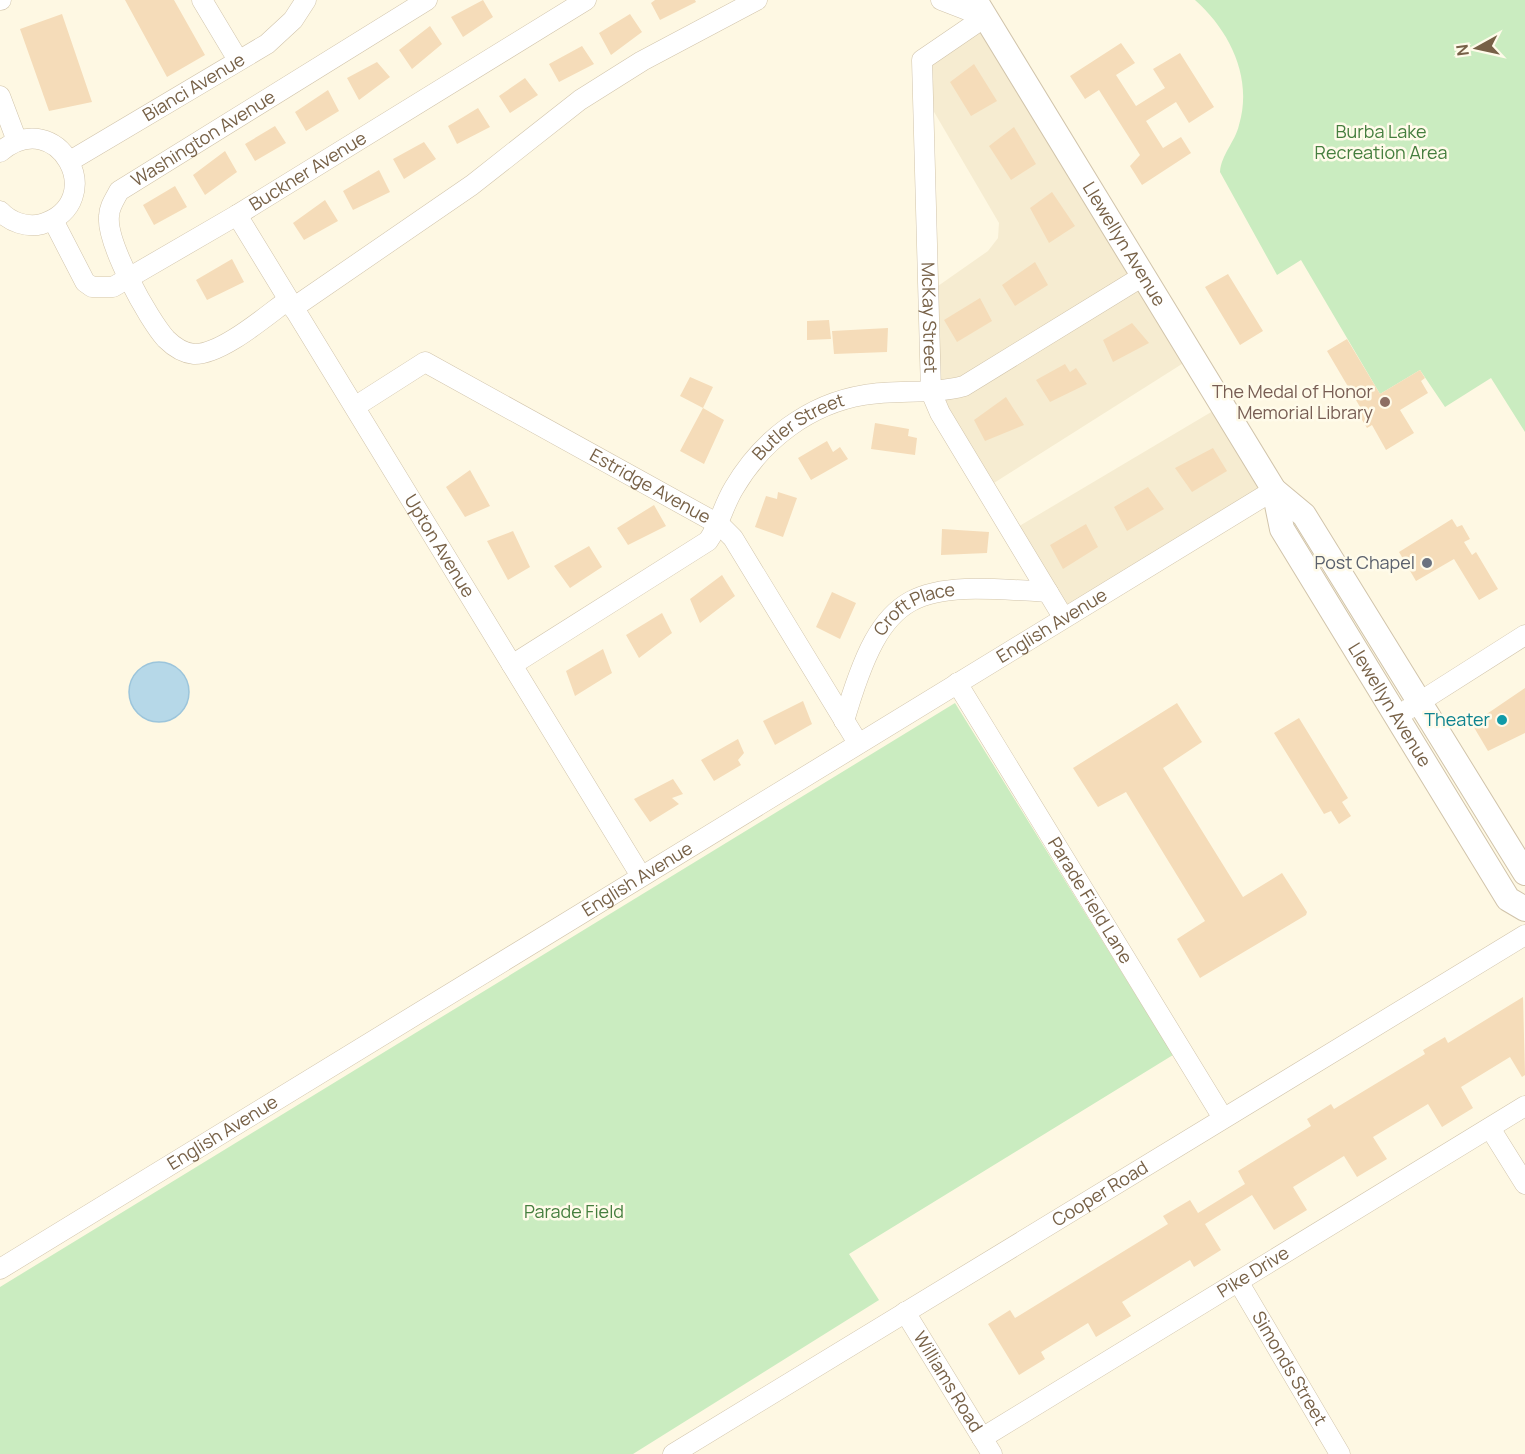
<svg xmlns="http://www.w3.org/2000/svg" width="1525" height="1454" viewBox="0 0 1525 1454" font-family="Manrope,sans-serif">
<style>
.residential{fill:#f6ecd1}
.green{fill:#caecc0}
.water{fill:#b6d8e8;stroke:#9cc5db;stroke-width:1.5}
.building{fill:#f5dcb9}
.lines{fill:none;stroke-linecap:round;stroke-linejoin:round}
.minor-casing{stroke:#d1c4ab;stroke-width:21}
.tertiary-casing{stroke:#d1c4ab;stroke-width:26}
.minor{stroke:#fff;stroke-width:20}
.tertiary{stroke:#fff;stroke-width:24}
.education-dot{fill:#8d6e63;stroke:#fffbea;stroke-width:2}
.worship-dot{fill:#6b7280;stroke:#fffbea;stroke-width:2}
.culture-dot{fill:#0f9aa8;stroke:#fffbea;stroke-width:2}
.labels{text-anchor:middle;stroke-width:5;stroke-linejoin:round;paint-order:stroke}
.street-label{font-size:18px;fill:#776147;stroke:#fffbea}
.park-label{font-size:18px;fill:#457e3e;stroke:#fffbea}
.education-label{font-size:18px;fill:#785e54;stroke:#fffbea;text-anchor:end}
.worship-label{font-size:18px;fill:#5b616d;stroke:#fffbea;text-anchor:end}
.culture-label{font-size:18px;fill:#0d838f;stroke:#fffbea;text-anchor:end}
</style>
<rect width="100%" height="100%" fill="#fef8e3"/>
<path class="residential" d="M985 17 1193 357 986 488 940 413 928 293 988 251 998 238 999 223 923 93 922 60Z
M1223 405 1274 490 1063 617 1011 531Z"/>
<path class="green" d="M1195 0H1525V432L1491 378 1445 407 1420 370 1380 394 1301 260 1277 275 1220 172C1221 155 1235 142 1239 125 1253 78 1230 31 1195 0Z
M955 703 1173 1055 849 1254 879 1300 633 1454H0V1287Z"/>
<path class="water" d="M129 692a30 30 0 1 1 60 0a30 30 0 1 1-60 0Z"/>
<path class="building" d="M125 0H174L205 55 167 77Z
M483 0 493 17 463 37 451 17Z
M655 0H695L696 2 660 20 651 3Z
M62 14 92 102 49 111 20 29Z
M630 14 642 32 611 55 599 33Z
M430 26 442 44 412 69 399 50Z
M1121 43 1135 63 1116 75 1136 106 1165 88 1153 69 1180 53 1214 107 1189 123 1176 102 1146 121 1163 148 1181 137 1191 153 1142 185 1130 166 1140 155 1099 90 1085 99 1070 76Z
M582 46 594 64 559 82 549 64Z
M377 62 390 77 359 100 347 78Z
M974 64 997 101 971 116 950 82Z
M525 78 538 95 510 113 499 96Z
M328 90 339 111 306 131 295 112Z
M478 108 490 127 457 144 448 126Z
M275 126 286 143 255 161 245 144Z
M1014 127 1036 164 1011 180 989 146Z
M424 142 436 159 404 179 393 159Z
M225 151 237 172 205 195 193 175Z
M379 170 390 192 353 210 343 191Z
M175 186 187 207 154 225 143 205Z
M1052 192 1075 226 1049 243 1030 208Z
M325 200 338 221 304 240 293 223Z
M232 259 244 282 207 300 196 280Z
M1035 262 1048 285 1015 306 1002 285Z
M1228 274 1263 331 1240 345 1205 287Z
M980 298 992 321 957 342 944 320Z
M829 320 831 339 807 340V321Z
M1132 323 1149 343 1113 362 1103 340Z
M888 328 887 352 834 354 832 331Z
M1347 339 1380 394 1420 370 1425 378 1421 381 1428 393 1400 410 1414 433 1386 450 1372 425 1367 428 1359 415 1363 412 1327 351Z
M1065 364 1070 372 1076 368 1087 384 1050 402 1036 380Z
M690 377 713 387 703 408 680 396Z
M1006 397 1024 425 985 441 974 420Z
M703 408 724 420 704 464 680 451Z
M875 423 909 429 908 436 917 438 915 455 871 449Z
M827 441 833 452 840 447 848 459 811 480 798 458Z
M1213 448 1227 471 1192 492 1175 468Z
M470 470 490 506 465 517 446 487Z
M1148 487 1164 509 1127 531 1114 507Z
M778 492 797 498 783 537 755 527 766 496 777 499Z
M654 505 666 526 628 545 617 528Z
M1452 519 1457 527 1462 525 1470 539 1464 542 1472 555 1476 552 1498 589 1479 600 1454 559 1416 581 1399 552Z
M1086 524 1098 547 1063 569 1050 545Z
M942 529 989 532 987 553 941 555Z
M513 531 530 567 508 580 487 541Z
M589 546 602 567 570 588 554 566Z
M722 575 735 596 700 623 690 599Z
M832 592 856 603 840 639 816 627Z
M662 613 672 633 639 658 626 635Z
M603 649 612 673 575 696 566 671Z
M1525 688V733L1488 751 1472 724Z
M803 701 812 724 775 745 763 721Z
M1177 703 1202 742 1163 768 1243 897 1282 873 1307 912 1306 915 1200 978 1177 939 1205 921 1126 792 1098 807 1073 768Z
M1299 718 1348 798 1342 802 1351 816 1339 824 1331 811 1324 814 1274 733Z
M738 739 744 753 738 760 741 765 714 781 701 760Z
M673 779 683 794 672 798 679 804 650 822 634 799Z
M1523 997 1525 1075 1522 1077 1510 1057 1461 1087 1473 1108 1442 1127 1428 1104 1373 1137 1387 1159 1357 1177 1344 1156 1293 1187 1307 1210 1274 1230 1252 1195 1205 1224 1221 1250 1194 1267 1190 1260 1122 1302 1131 1316 1096 1337 1088 1323 1041 1352 1045 1359 1019 1375 988 1324 1010 1310 1015 1318 1168 1224 1163 1216 1190 1200 1198 1213 1245 1184 1238 1171 1311 1126 1307 1119 1331 1104 1334 1109 1425 1054 1423 1050 1445 1037 1448 1043Z"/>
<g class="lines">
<defs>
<g id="minor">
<path d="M0 0H1"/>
<path d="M202 0 238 60"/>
<path d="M941 0 985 17"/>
<path id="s1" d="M985 17 922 60 931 392 940 413 1063 617"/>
<path d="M0 96 17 141"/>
<path d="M0 152C58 103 111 202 42 224 27 228 10 222 0 211"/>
<path id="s2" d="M70 161 267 44 293 20 306 0"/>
<path id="s3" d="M237 215 641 876"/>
<path id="s4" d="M53 220 85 282 92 287H113L237 215 586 0"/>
<path id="s5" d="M288 300C266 316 221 355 194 354 183 353 174 347 166 339 148 319 106 243 109 216 109 207 115 199 119 191L427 0"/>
<path d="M293 308 472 185 580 100 642 61 757 0"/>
<path id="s6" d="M356 406 425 362 720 525 733 538 858 743"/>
<path id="s7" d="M512 665 708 541C720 524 723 506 734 488 762 440 809 404 864 395 898 389 931 395 964 386L1143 276"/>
<path id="s8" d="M957 683 1223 1118"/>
<path d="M1396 717 1525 635"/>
<path id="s9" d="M844 721C884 583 914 583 1048 592"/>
<path d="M1490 1128 1525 1184"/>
<path id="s10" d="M0 1269 1274 490"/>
<path id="s11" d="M1239 1283 1340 1454"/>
<path id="s12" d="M905 1312 992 1454"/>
<path id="s13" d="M982 1438 1525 1106"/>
<path id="s14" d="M673 1454 1525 935"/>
</g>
<g id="tertiary">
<path id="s15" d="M975 0 1274 490 1304 515 1525 873"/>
<path id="s16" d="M1274 490 1282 529 1508 899 1525 909"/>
</g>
</defs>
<use href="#minor" class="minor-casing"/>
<use href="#tertiary" class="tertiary-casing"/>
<use href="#minor" class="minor"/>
<use href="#tertiary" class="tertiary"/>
</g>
<circle class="education-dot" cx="1385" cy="402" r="6"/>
<circle class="worship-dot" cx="1427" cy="563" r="6"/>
<circle class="culture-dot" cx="1502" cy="720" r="6"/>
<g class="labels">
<g class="street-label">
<text dy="6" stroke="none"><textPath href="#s2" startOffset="144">Bianci Avenue</textPath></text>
<text dy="6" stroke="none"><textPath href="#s5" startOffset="406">Washington Avenue</textPath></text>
<text dy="6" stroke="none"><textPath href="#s4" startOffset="326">Buckner Avenue</textPath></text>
<text dy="6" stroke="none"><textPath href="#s15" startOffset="286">Llewellyn Avenue</textPath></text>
<text dy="6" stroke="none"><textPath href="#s1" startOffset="334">McKay Street</textPath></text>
<text dy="6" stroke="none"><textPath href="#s7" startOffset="382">Butler Street</textPath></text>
<text dy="6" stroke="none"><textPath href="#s6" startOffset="339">Estridge Avenue</textPath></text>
<text dy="6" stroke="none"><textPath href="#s3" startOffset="388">Upton Avenue</textPath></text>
<text dy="6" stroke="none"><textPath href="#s9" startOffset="140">Croft Place</textPath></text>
<text dy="6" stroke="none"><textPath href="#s10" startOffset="1233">English Avenue</textPath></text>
<text dy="6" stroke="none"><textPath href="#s16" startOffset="246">Llewellyn Avenue</textPath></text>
<text dy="6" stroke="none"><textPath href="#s10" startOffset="747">English Avenue</textPath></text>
<text dy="6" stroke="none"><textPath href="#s8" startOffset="255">Parade Field Lane</textPath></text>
<text dy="6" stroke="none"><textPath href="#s10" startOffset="261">English Avenue</textPath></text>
<text dy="6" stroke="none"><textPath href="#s14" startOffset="500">Cooper Road</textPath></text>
<text dy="6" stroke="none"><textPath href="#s13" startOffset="318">Pike Drive</textPath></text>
<text dy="6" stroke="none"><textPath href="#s11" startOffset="99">Simonds Street</textPath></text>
<text dy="6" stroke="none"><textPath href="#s12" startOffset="82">Williams Road</textPath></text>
</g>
<g class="park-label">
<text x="1381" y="138">Burba Lake<tspan x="1381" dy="21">Recreation Area</tspan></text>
<text x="574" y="1218">Parade Field</text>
</g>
<g class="education-label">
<text x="1373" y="398">The Medal of Honor<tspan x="1373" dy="21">Memorial Library</tspan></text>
</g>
<g class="worship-label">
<text x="1415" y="569">Post Chapel</text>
</g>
<g class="culture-label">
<text x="1490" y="726">Theater</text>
</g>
</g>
<g transform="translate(1477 48) rotate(262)" stroke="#fffbea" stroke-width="4.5" paint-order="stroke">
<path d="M0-4.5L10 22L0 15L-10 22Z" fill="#776147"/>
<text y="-9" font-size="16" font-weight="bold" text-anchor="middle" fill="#776147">N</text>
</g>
</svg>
